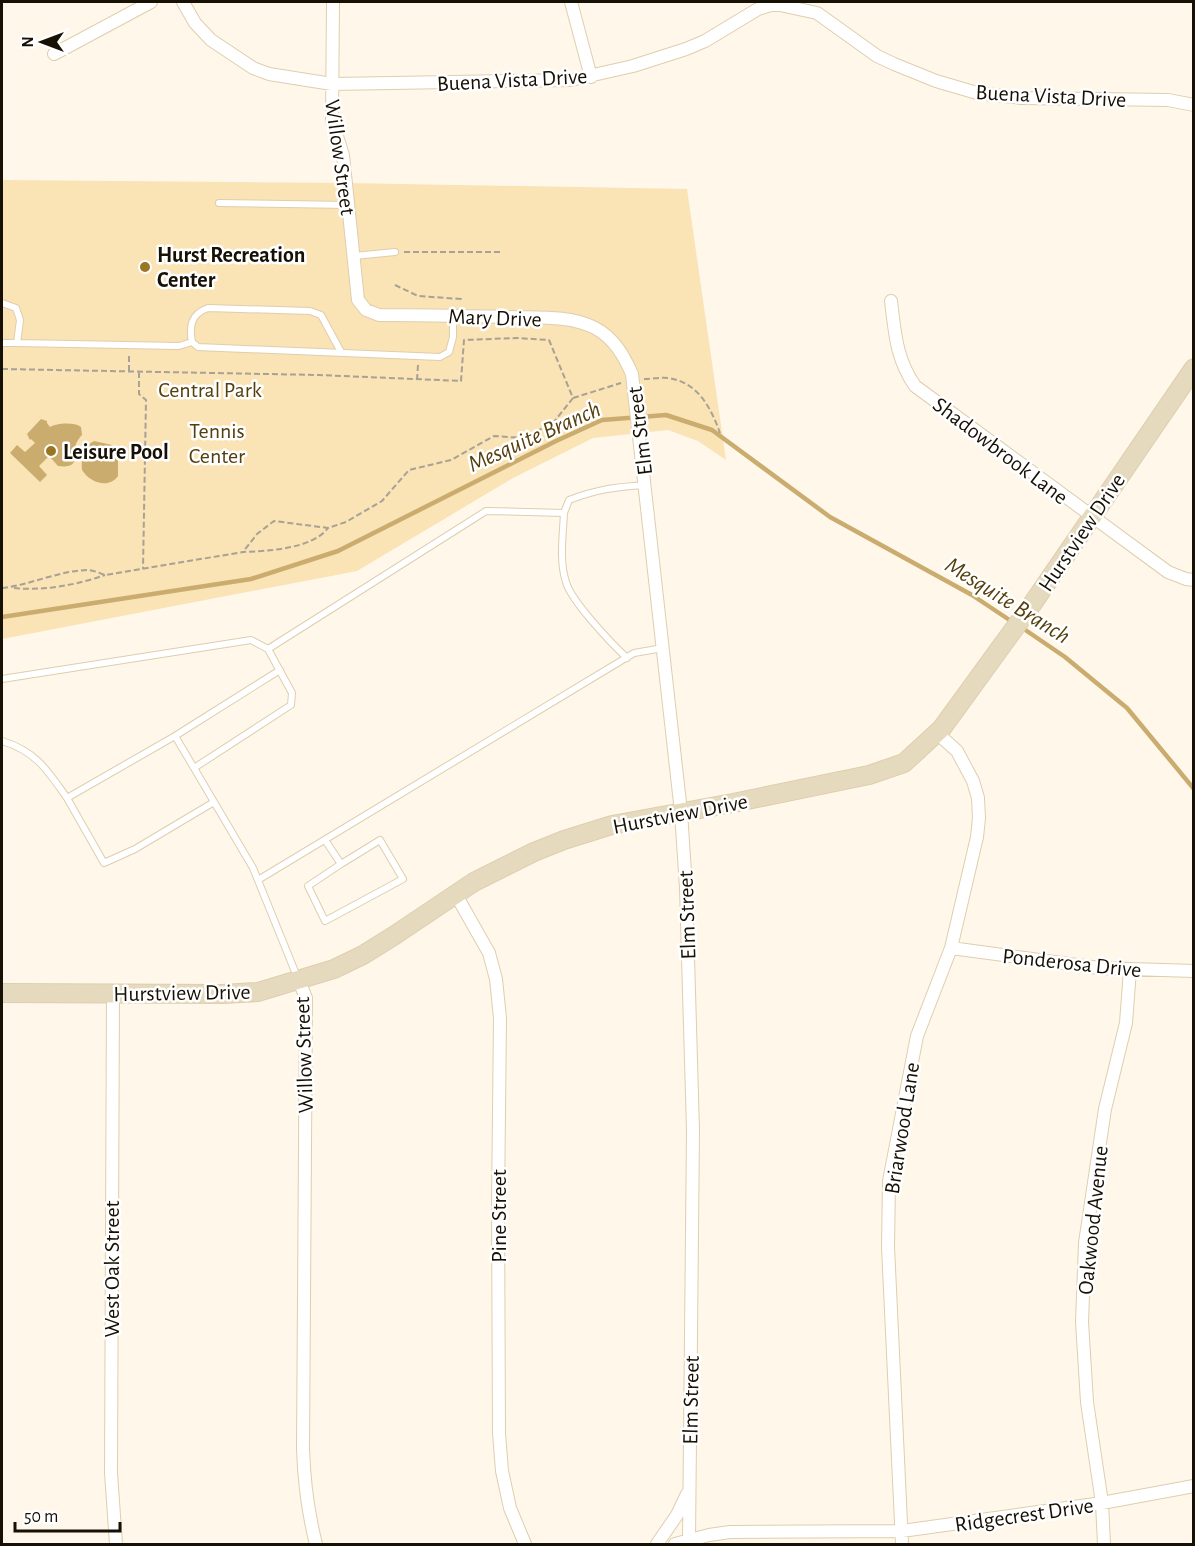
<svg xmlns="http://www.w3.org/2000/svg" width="1195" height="1546" viewBox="0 0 1195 1546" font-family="'Alegreya Sans',sans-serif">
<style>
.green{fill:#fae3b5}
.water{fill:#cbac6f}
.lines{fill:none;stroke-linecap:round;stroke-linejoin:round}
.stream{stroke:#cbac6f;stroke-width:4.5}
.lane-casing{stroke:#dfceae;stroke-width:8}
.street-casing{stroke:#dfceae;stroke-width:14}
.secondary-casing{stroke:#dfceae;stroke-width:20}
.path{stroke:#a8a195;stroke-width:2;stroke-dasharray:6 3;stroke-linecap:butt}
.lane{stroke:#fff;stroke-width:6}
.street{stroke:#fff;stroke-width:12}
.secondary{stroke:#e6dabe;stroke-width:18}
.poi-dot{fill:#9b7622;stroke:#fff;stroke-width:2}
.labels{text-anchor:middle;stroke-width:5;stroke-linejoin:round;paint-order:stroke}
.street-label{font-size:22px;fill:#161005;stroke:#fff}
.poi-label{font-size:22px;font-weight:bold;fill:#161005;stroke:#fff;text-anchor:start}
.park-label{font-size:22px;fill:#543e0c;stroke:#fff}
.water-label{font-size:24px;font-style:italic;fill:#56400f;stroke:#fff}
</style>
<rect width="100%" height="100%" fill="#fef7ea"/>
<path class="green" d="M2 180 346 183 687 189 726 460 698 441 668 430 593 438 513 478 357 571 2 639Z"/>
<path class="water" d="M41 419 47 421V423L50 427C57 423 74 422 81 427L82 435C80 437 77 441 76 444 72 455 82 469 58 466L49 456 39 466 47 475 40 482 10 453 17 445 25 452 35 443 31 439 30 440 27 434Z
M94 441 112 445 118 451V476C109 489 90 483 82 470 81 459 83 446 94 441Z"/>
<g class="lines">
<path class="stream" d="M2 617 251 579 338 551 556 441 602 420 666 415 712 430 830 517 972 595 1014 623
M1021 627 1065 657 1127 708 1194 789"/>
<defs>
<path id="lane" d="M219 203 348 205
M354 256 395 252
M2 303 16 308 20 320 17 343H2
M17 343 179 346 192 342
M341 352 321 315 310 311 208 308C191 314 189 326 192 342L198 347 440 357 449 352 453 337V316
M564 513C563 535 559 561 566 582 571 601 612 644 627 658
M268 649 486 511 564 513 569 500C598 489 615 487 646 485
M268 649 292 693 291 705 194 768 253 868 298 979
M2 679 251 640 268 649
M175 736 280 670
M2 741C36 751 48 771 67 798L175 736 194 768
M67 798 104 863 135 849 214 802
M325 840 341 864 308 886 325 921 403 879 380 840 341 864
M258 880 634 653 663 648"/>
<path id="street" d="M183 2 195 23 211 40 253 68 269 74 332 84 571 80 633 66 686 49 705 41 758 9 775 4 817 13 877 56 894 64 936 81 977 93 1022 98 1168 100 1194 105
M333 2 332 120 343 155 358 300 366 310 379 315C423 315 466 316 509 317 536 318 570 315 595 328 614 338 624 356 632 374L681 812 686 888 693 1130 689 1540
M571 2 591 77
M54 54 151 2
M891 301C895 333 896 359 915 386L1168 572 1186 579 1194 580
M455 893 489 953 496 979 500 1018 498 1204 499 1433 502 1471 510 1508 525 1544
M951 948 1099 968 1194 971
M299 981 306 998 303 1448C304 1481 308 1513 316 1544
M113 993 111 1473 116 1544
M657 1544 677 1515 687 1494
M675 1544 709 1535 730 1532 902 1531 1102 1503 1194 1486
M902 1544 888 1247 889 1181 917 1036 951 948 977 837 979 818 978 798 973 781 957 751 938 734
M1104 1544 1102 1503 1087 1402 1082 1322 1085 1243 1105 1109 1126 1023 1130 970"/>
<path id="secondary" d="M2 993 222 994 258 992 334 969 363 955 395 935 474 882 534 852 564 840 612 825 733 803 869 775 904 763 942 728 1033 603 1194 368"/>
</defs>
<use href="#lane" class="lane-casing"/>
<use href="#street" class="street-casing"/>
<use href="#secondary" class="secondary-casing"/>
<path class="path" d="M404 252H503
M395 285 418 296 461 299V302
M2 369 319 375 461 381 464 340 517 338 549 340 573 398 553 423 523 438 494 436 451 460 409 470 382 501 346 522 328 528 274 521 257 534 243 552
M129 371V356
M139 372V394L146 400 143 569
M644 379C652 379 661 377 668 378 698 382 711 408 720 433
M417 380 418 365
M573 398 621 383
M2 588C30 585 58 571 87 570 93 570 99 573 105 575L243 552C268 551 312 549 328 528
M14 588C43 591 77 585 105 575"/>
<use href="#lane" class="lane"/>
<use href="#street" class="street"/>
<use href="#secondary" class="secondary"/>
</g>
<g class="poi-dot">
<circle cx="145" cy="267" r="6"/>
<circle cx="51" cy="451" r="6"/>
</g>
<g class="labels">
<g class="street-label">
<text transform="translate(512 79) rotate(-3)" y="8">Buena Vista Drive</text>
<text transform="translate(1051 95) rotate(3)" y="8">Buena Vista Drive</text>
<text transform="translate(341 157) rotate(82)" y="8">Willow Street</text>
<text transform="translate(495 317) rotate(2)" y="8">Mary Drive</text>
<text transform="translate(639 431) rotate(-97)" y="8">Elm Street</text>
<text transform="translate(1001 450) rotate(37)" y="8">Shadowbrook Lane</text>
<text transform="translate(1081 532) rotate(-56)" y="8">Hurstview Drive</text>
<text transform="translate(680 813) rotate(-11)" y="8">Hurstview Drive</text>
<text transform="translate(686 915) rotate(-92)" y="8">Elm Street</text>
<text transform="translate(1072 962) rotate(6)" y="8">Ponderosa Drive</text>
<text transform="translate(182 992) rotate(-1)" y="8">Hurstview Drive</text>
<text transform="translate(303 1055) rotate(-92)" y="8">Willow Street</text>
<text transform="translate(901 1128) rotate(-81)" y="8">Briarwood Lane</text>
<text transform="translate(498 1216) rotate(-90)" y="8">Pine Street</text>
<text transform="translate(1092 1220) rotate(-84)" y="8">Oakwood Avenue</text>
<text transform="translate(111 1269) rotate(-90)" y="8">West Oak Street</text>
<text transform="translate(690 1400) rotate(-89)" y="8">Elm Street</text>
<text transform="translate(1024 1514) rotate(-8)" y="8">Ridgecrest Drive</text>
</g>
<g class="poi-label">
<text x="157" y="262">Hurst Recreation<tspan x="157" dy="25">Center</tspan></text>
<text x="63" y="459">Leisure Pool</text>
</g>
<g class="park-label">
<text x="210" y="397">Central Park</text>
<text x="217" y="438">Tennis<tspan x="217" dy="25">Center</tspan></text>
</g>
<g class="water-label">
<text transform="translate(534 436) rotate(-24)" y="8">Mesquite Branch</text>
<text transform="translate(1008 600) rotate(32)" y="8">Mesquite Branch</text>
</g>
</g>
<rect width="1195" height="1546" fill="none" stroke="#161005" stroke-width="6"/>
<g transform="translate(42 42) rotate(270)" stroke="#ffffff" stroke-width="4.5" paint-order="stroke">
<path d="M0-4.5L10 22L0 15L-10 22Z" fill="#161005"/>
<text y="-9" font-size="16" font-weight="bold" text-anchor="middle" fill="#161005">N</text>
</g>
<path d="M15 1522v9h105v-9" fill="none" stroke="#161005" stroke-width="3"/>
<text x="24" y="1522" font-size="18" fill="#161005" stroke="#ffffff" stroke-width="4.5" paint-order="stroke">50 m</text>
</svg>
